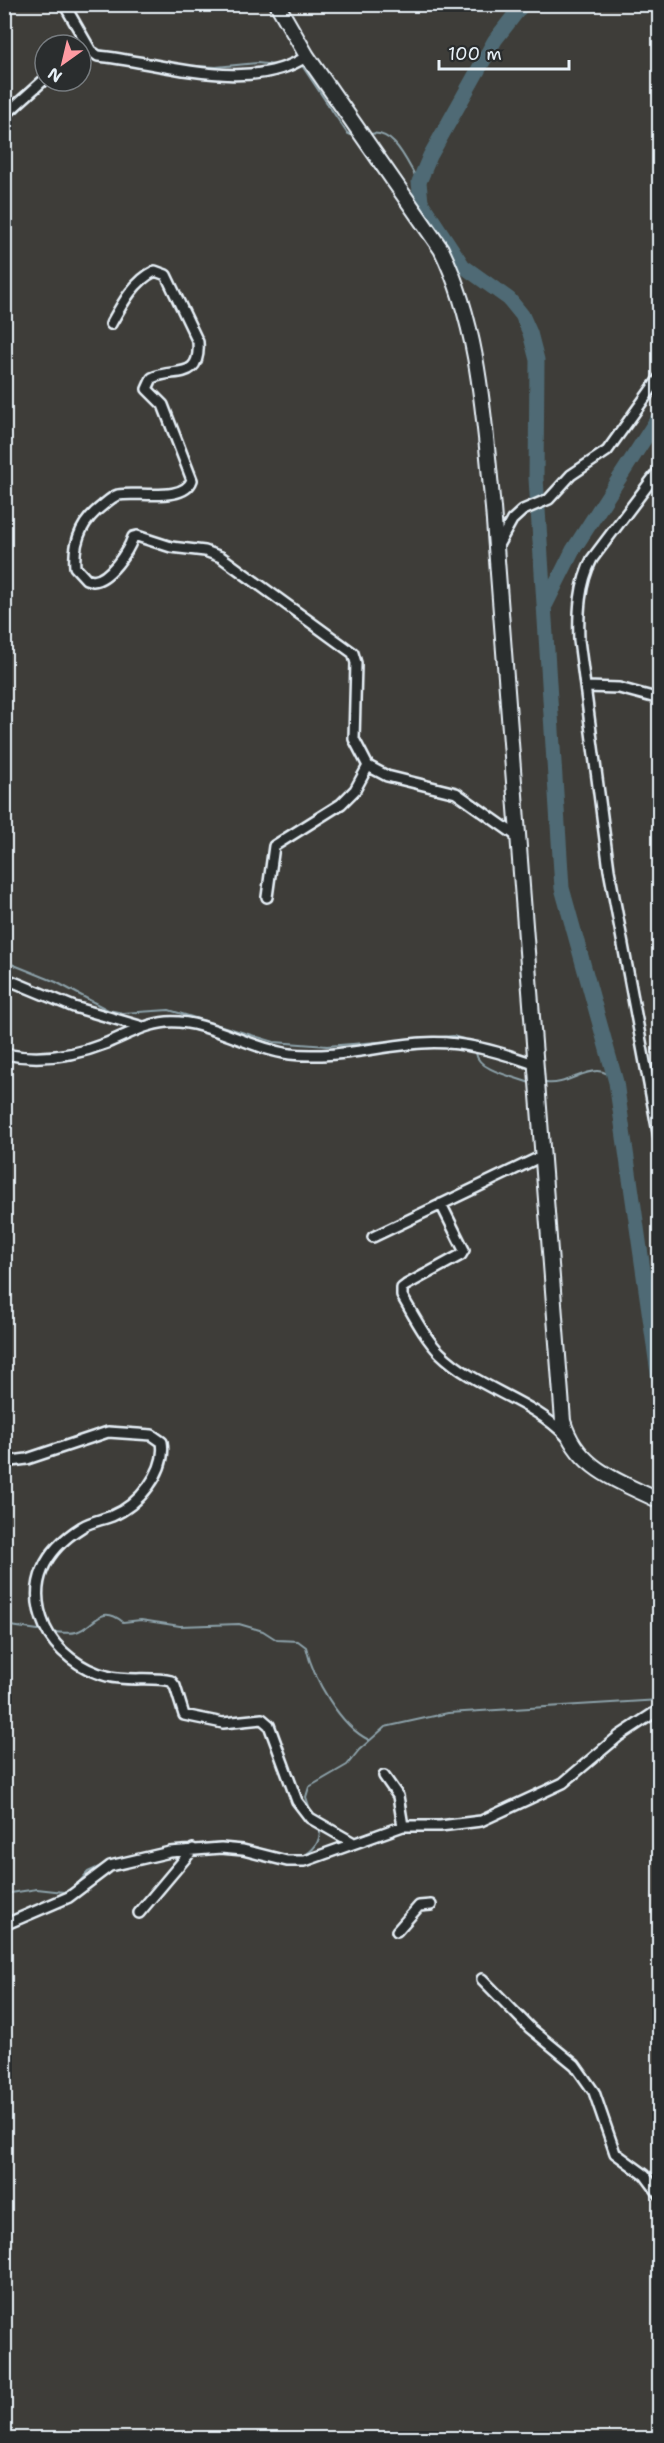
<svg xmlns="http://www.w3.org/2000/svg" width="664" height="2443" viewBox="0 0 664 2443" font-family="'Shantell Sans',sans-serif">
<style>
.lines{fill:none;stroke-linecap:round;stroke-linejoin:round}
.stream{stroke:#8ca1a9;stroke-width:2}
.river{stroke:#4f6b74;stroke-width:15}
.street-casing{stroke:#e8f1f8;stroke-width:14}
.secondary-casing{stroke:#e8f1f8;stroke-width:18}
.street{stroke:#2a2d2e;stroke-width:9}
.secondary{stroke:#2a2d2e;stroke-width:14}
</style>
<rect width="100%" height="100%" fill="#3e3d39"/>
<filter id="ink" filterUnits="userSpaceOnUse"><feTurbulence type="fractalNoise" baseFrequency=".0167" numOctaves="2"/><feDisplacementMap in="SourceGraphic" scale="12" xChannelSelector="R" yChannelSelector="G"/><feConvolveMatrix kernelMatrix="1 2 1 2 8 2 1 2 1" color-interpolation-filters="sRGB"/></filter>
<g filter="url(#ink)">
<g class="lines">
<path class="stream" d="M95 49 139 58
M81 58 89 53
M301 64 347 133 351 135
M177 65 216 67 257 63 275 65
M12 113 18 112 30 98
M4 131 7 119
M369 134C396 129 407 164 419 182
M4 961 56 982 108 1010 123 1013 169 1010 274 1042 327 1046 453 1036 476 1043
M476 1053C478 1071 516 1077 530 1083
M546 1083C571 1087 597 1055 616 1082
M4 1625 38 1630
M52 1632C59 1632 70 1634 76 1632 95 1627 99 1603 123 1622L141 1620 180 1626 239 1624 263 1631 277 1640 298 1641 306 1647C313 1678 340 1726 369 1740
M311 1812 306 1797 309 1787 347 1765 359 1750 385 1727 448 1713 660 1700
M174 1847 220 1842 293 1857
M145 1853 169 1848
M301 1857C314 1851 321 1841 320 1827
M4 1894 37 1889 64 1892 74 1888 88 1872 110 1862"/>
<path class="river" d="M523 4 495 40 430 156 419 182 421 202 463 266 509 299 522 315 530 333 537 360 536 478 562 888 616 1082 660 1387
M546 604 573 550 660 415"/>
<defs>
<path id="street" d="M64 4 91 51 98 56C161 62 250 95 307 56
M4 116 45 79
M111 324C122 304 134 281 155 271L166 275 198 342C201 382 174 367 152 378L147 389 163 405 192 480C184 503 137 491 118 495 112 497 107 502 102 506 82 521 73 541 75 567L86 579 93 581C109 580 128 552 133 537L137 536 171 547 205 551 221 557 353 653 356 663 354 739 368 766 387 776 456 793 517 836
M660 469 592 559C579 584 578 613 579 640L609 870 660 1143
M497 547 512 520 523 510 549 499 571 475 607 451 660 377
M586 687 619 688 660 699
M267 897 274 846 341 804 355 790 368 766
M4 978 74 1007 143 1027
M4 1054C39 1061 74 1056 107 1043 127 1035 145 1024 167 1022 206 1019 250 1049 290 1054 335 1059 378 1046 422 1043 461 1040 500 1052 537 1065
M441 1204 464 1250 461 1255 406 1285 402 1288V1296C414 1316 424 1337 440 1353 477 1389 531 1399 566 1436
M373 1237 542 1156
M4 1462 27 1459 108 1432 152 1435 162 1442C167 1472 138 1505 112 1516 102 1520 91 1521 82 1527 45 1550 26 1584 45 1627 56 1651 82 1670 107 1676 128 1682 150 1676 171 1681L175 1686 184 1715 223 1723 262 1719 269 1725 297 1801 310 1818 352 1842
M384 1776 398 1796 403 1826
M139 1913 193 1849
M4 1925 69 1897 110 1866 170 1852 221 1848 243 1850 287 1861H305L403 1826H440L481 1821 563 1783 619 1736 660 1709
M397 1931 419 1906 431 1905
M482 1979 530 2028 575 2065 594 2092 615 2153 645 2175 660 2195"/>
<path id="secondary" d="M277 4 307 56 441 249C480 328 484 422 493 508L563 1421C577 1469 617 1480 660 1501"/>
</defs>
<use href="#street" class="street-casing"/>
<use href="#secondary" class="secondary-casing"/>
<use href="#street" class="street"/>
<use href="#secondary" class="secondary"/>
</g>
</g>
<rect width="664" height="2443" fill="none" stroke="#2a2d2e" stroke-width="24"/>
<rect x="12" y="12" width="640" height="2419" fill="none" stroke="#e8f1f8" stroke-width="2" filter="url(#ink)"/>
<g transform="translate(63 63) rotate(214)"><circle r="28" fill="#2a2d2e" stroke="#767b7f" stroke-width="1.5"/>
<path d="M0-4.5L10 22L0 15L-10 22Z" fill="#ff9aa2"/>
<text y="-9" font-size="16" font-weight="bold" text-anchor="middle" fill="#e8f1f8">N</text>
</g>
<path d="M439 60v9h130v-9" fill="none" stroke="#e8f1f8" stroke-width="3"/>
<text x="448" y="60" font-size="18" fill="#e8f1f8" stroke="#2a2d2e" stroke-width="4.5" paint-order="stroke">100 m</text>
</svg>
